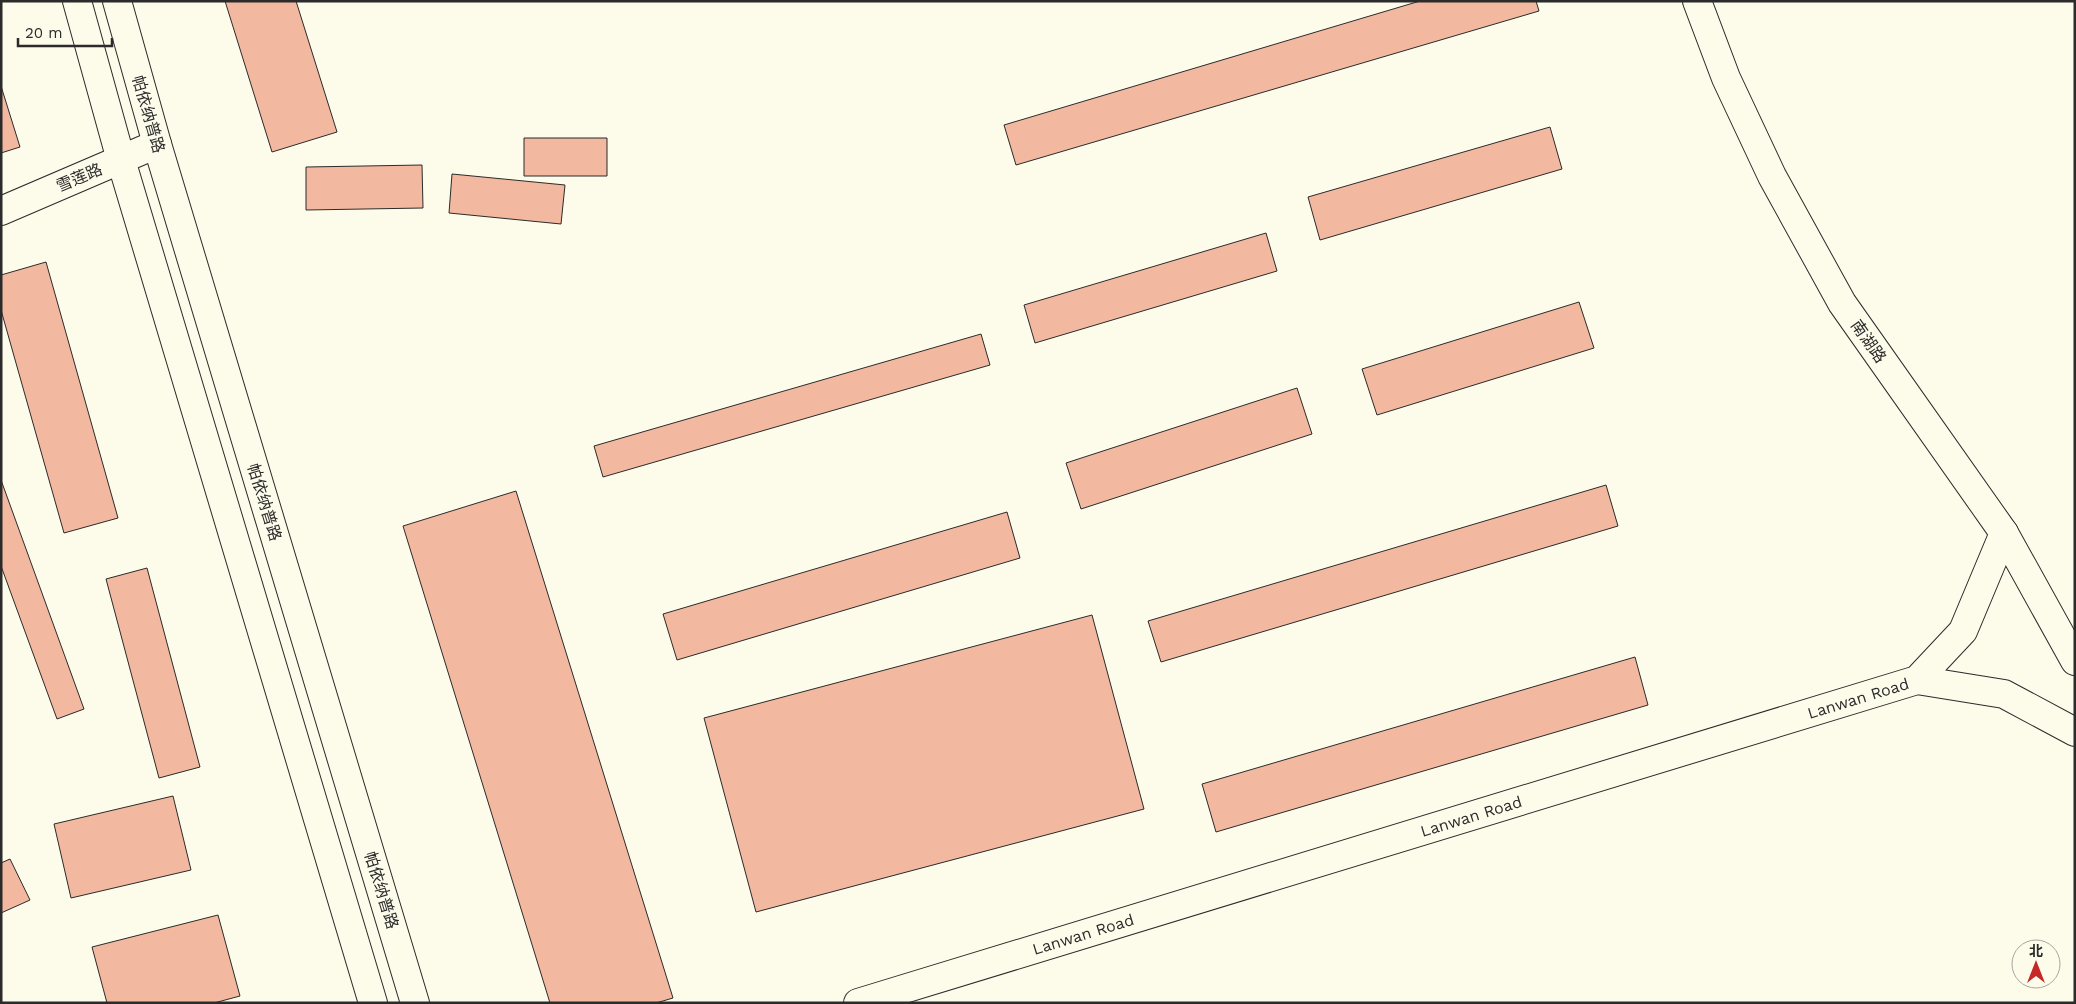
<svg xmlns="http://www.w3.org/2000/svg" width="2076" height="1004" viewBox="0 0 2076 1004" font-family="'Work Sans','Noto Sans SC',sans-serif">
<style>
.building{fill:#f2b8a0;stroke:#2b2b2b}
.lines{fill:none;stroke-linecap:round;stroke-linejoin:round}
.street-casing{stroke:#2b2b2b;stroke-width:30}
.secondary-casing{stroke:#2b2b2b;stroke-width:30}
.street{stroke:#fdfbea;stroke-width:28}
.secondary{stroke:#fdfbea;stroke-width:28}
.labels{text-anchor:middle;stroke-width:4;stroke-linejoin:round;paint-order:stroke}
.street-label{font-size:16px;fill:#2b2b2b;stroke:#fdfbea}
</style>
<rect width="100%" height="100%" fill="#fdfbea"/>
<path class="building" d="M225 1H296L337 132 272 152Z
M1420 1H1536L1539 11 1016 165 1004 125Z
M1 86 20 147 1 153Z
M1550 127 1562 169 1320 240 1308 197Z
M524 138H607V176H524Z
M422 165 423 208 306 210V167Z
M452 174 565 185 561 224 449 213Z
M1266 233 1277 271 1035 343 1024 305Z
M46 262 118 518 64 533 1 310V275Z
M1579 302 1594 348 1377 415 1362 369Z
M981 334 990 365 603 477 594 446Z
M1297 388 1312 434 1081 509 1066 463Z
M1 480 84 709 57 719 1 566Z
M1606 485 1618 526 1161 662 1148 621Z
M516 491 673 998 656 1003H550L403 526Z
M1007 512 1020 558 677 660 663 614Z
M147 568 200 767 159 778 106 579Z
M1092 615 1144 809 756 912 704 718Z
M1635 657 1648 705 1216 832 1202 784Z
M173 796 191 870 71 898 54 824Z
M10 859 30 900 1 913V863Z
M218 915 240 996 214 1003H107L92 947Z"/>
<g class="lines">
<defs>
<path id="street" d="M1 211 157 144
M1917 680 2004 694 2075 732
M858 1003 1917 680 1963 631 2004 533"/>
<path id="secondary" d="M77 1 121 160 373 1003
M117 1 157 144 415 1003
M1697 1 1726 78 1772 176 1842 303 2004 533 2075 661"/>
</defs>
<use href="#street" class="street-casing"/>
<use href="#secondary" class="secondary-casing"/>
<use href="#street" class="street"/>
<use href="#secondary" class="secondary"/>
</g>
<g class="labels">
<g class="street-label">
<text transform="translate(149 114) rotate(74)" y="6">帕依纳普路</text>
<text transform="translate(79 177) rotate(-23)" y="6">雪莲路</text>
<text transform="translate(1869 341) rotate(55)" y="6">南湖路</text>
<text transform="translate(265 502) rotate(73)" y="6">帕依纳普路</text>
<text transform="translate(1858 698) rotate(-17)" y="6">Lanwan Road</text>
<text transform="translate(1471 816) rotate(-17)" y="6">Lanwan Road</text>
<text transform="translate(382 890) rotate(73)" y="6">帕依纳普路</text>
<text transform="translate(1083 934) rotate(-17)" y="6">Lanwan Road</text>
</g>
</g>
<rect width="2076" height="1004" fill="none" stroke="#2b2b2b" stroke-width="5"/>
<g transform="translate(2036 964)"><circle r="24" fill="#fdfbea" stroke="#a9a89e"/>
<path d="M0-4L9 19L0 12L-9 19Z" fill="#c62828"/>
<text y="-8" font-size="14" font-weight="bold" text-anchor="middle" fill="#2b2b2b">北</text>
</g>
<path d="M18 38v8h94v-8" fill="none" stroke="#2b2b2b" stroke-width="2.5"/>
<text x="25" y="38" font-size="15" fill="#2b2b2b" stroke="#fdfbea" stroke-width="4" paint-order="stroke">20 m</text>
</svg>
